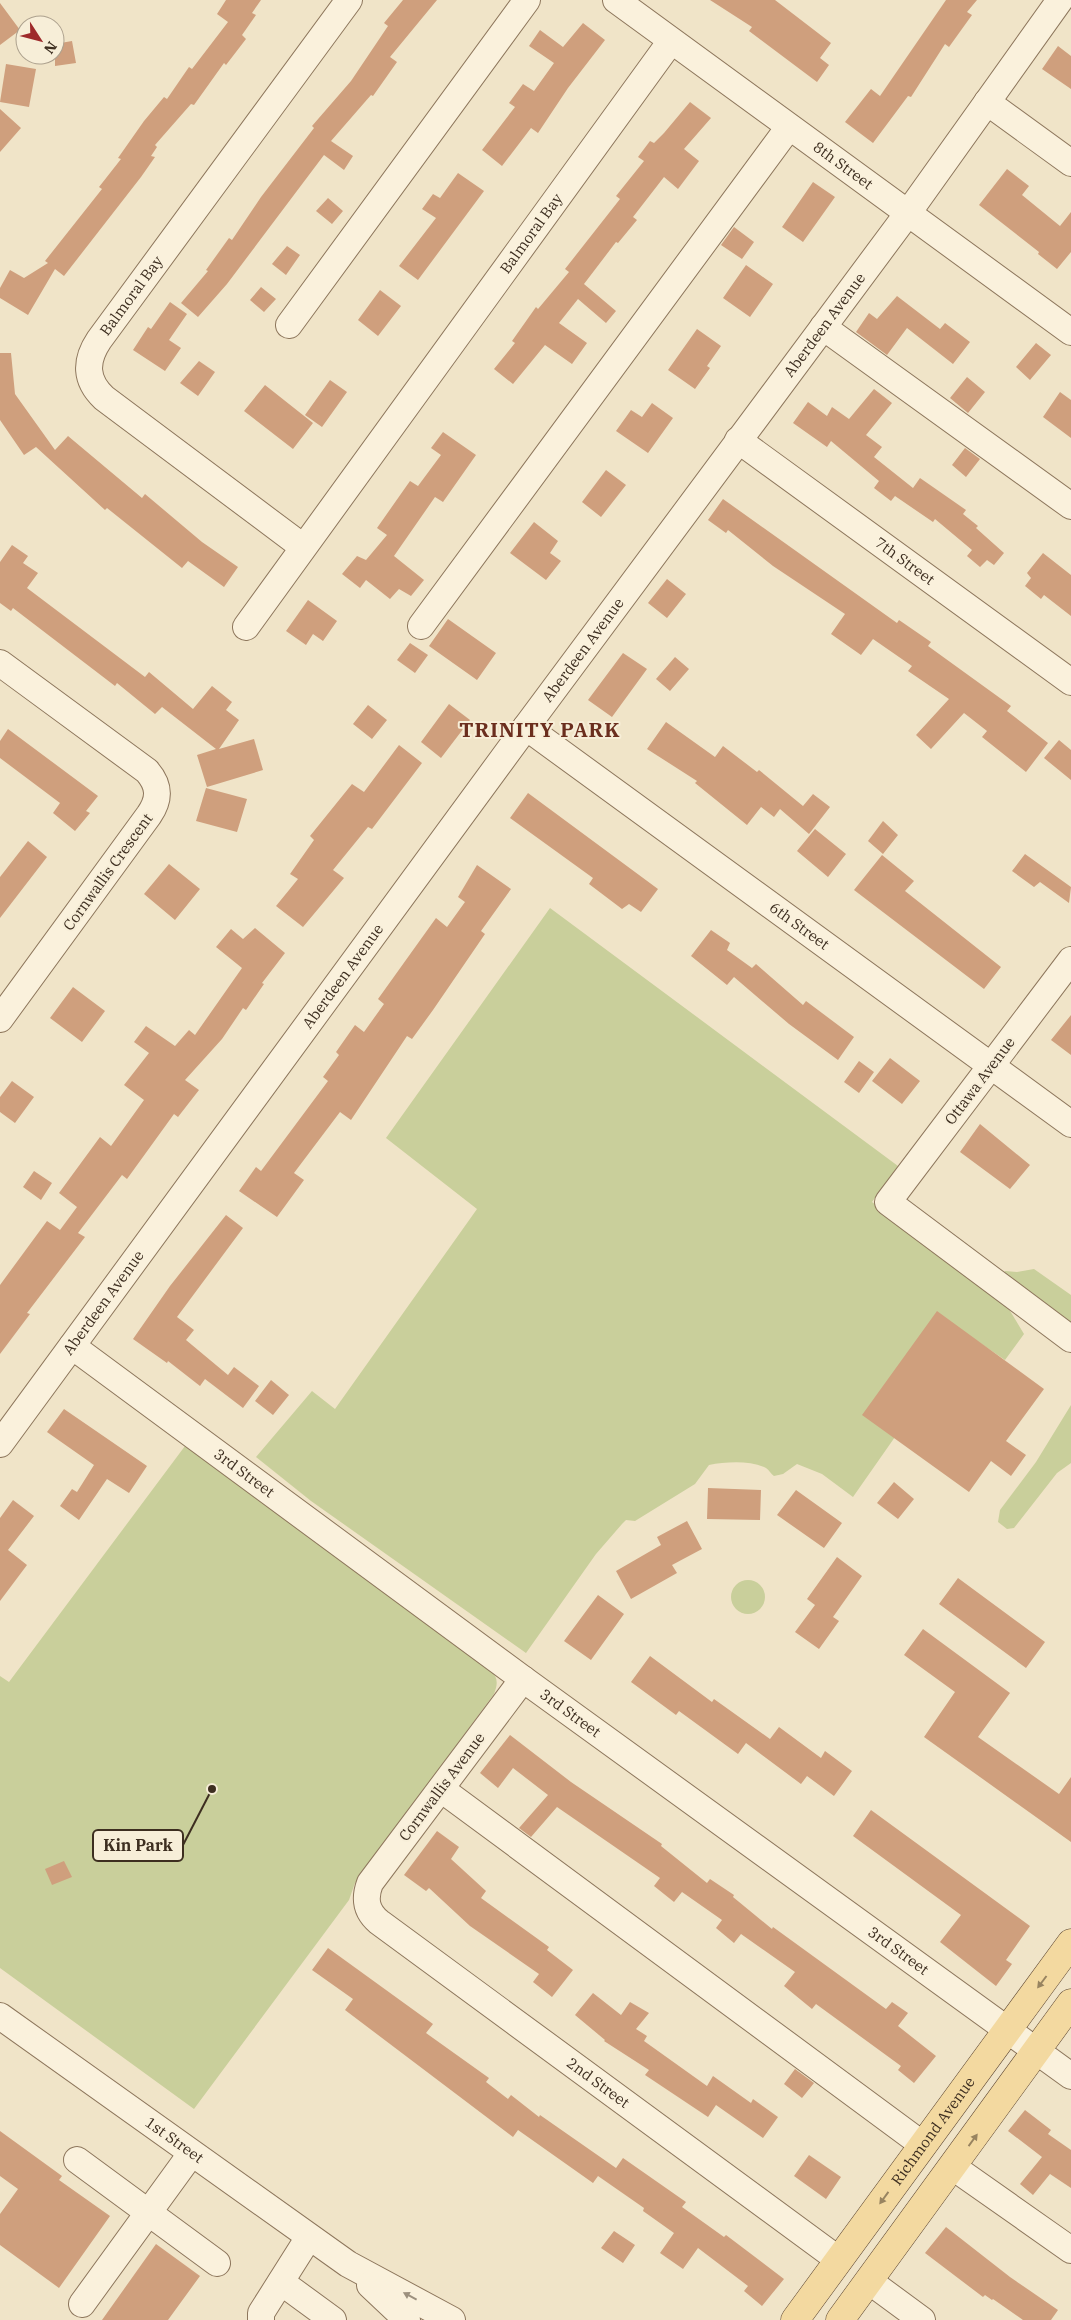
<svg xmlns="http://www.w3.org/2000/svg" width="1071" height="2320" viewBox="0 0 1071 2320" font-family="'IBM Plex Serif',serif">
<style>
.green{fill:#c9cf9b}
.building{fill:#cf9f7d}
.lines{fill:none;stroke-linecap:round;stroke-linejoin:round}
.minor-casing{stroke:#8d765c;stroke-width:28}
.major-casing{stroke:#5b4430;stroke-width:29}
.minor{stroke:#faf1dc;stroke-width:26}
.major{stroke:#f3d9a0;stroke-width:28}
.oneway{fill:#988460}
.oneway2{fill:#9c907e}
.labels{text-anchor:middle;stroke-width:4;stroke-linejoin:round;paint-order:stroke}
.street-label{font-size:15px;fill:#3d2e20;stroke:#f7eed8}
.district-label{font-size:20px;font-weight:bold;letter-spacing:1px;fill:#6b2e1e;stroke:#f7eed8}
.leader{fill:none;stroke:#3d2e20;stroke-width:2}
.callout-dot{fill:#3d2e20;stroke:#f7eed8;stroke-width:2}
.callout{fill:#f7eed8;stroke:#3d2e20;stroke-width:2}
.callout-label{font-size:16px;text-anchor:middle;font-weight:bold;fill:#3d2e20}
</style>
<rect width="100%" height="100%" fill="#f0e4c8"/>
<path class="green" d="M550 908 898 1166 872 1202 1004 1301 1024 1334 1005 1360 967 1334 853 1497 822 1474 797 1464 783 1474 774 1476C771 1474 769 1470 766 1468 749 1460 726 1462 709 1465L695 1484 635 1521 626 1520 622 1524 596 1554 526 1653 311 1501 256 1457 312 1391 335 1409 477 1209 386 1138Z
M1034 1269 1071 1295V1328L1003 1274 1005 1271 1017 1272Z
M1071 1405V1463L1057 1473 1014 1528 1007 1529 998 1522 1000 1510 1036 1462Z
M185 1446 491 1670C498 1678 498 1684 494 1694L355 1883 349 1900 194 2109 0 1968V1676L9 1682Z
M731 1597a17 17 0 1 1 34 0a17 17 0 1 1-34 0Z"/>
<path class="building" d="M226 0H261L252 13 256 15 242 35 246 39 226 65 224 63 194 105 191 104 155 145 157 147 151 156 155 157 141 177 64 276 55 269 28 315 0 298V288L10 270 24 278 48 263 45 261 102 189 99 187 121 159 118 158 144 121 164 97 167 99 189 67 192 69 228 22 217 14Z
M403 0H437L390 57 397 62 373 96 371 95 331 141 353 156 344 170 324 155 227 284 198 317 181 303 208 271 206 270 229 238 232 240 261 197 314 128 312 126 351 81 388 26 384 23Z
M710 0H775L831 43 820 58 829 65 817 82 749 31 752 27Z
M946 0H977L967 12 972 15 949 47 945 44 911 97 908 96 873 143 845 122 871 89 880 96Z
M0 3 20 30 0 45Z
M583 23 605 40 568 88 538 133 531 128 502 166 482 150 515 107 509 103 523 84 534 91 554 63 529 46 540 30 563 47Z
M72 41 76 63 55 66V44Z
M1058 46 1071 56V89L1042 69Z
M6 64 36 69 29 107 0 102Z
M690 102 711 118 684 149 699 161 678 189 664 177 633 217 637 220 618 243 616 242 584 284 616 311 606 323 578 299 559 323 587 343 572 364 545 345 513 384 494 369 515 343 512 341 536 307 538 309 569 272 565 269 620 199 616 196 644 161 638 157 650 141 654 143 664 133Z
M0 109 21 128 0 152Z
M1007 169 1029 186 1022 195 1060 226 1071 212V252L1057 269 1038 254 1039 252 979 205Z
M458 173 484 191 418 280 399 266 436 218 422 209 433 194 440 198Z
M813 182 835 197 803 242 782 227Z
M328 198 343 211 332 224 316 211Z
M734 227 754 242 742 259 721 245Z
M287 246 300 255 286 275 272 264Z
M746 265 773 284 750 317 723 298Z
M261 287 276 299 264 312 250 300Z
M380 290 401 306 378 336 358 320Z
M897 296 940 329 945 323 970 342 953 364 907 328 887 355 856 332 869 313 877 319Z
M170 302 187 314 169 340 181 348 165 371 133 350 148 327 151 329Z
M697 329 721 346 707 366 710 368 695 389 668 370Z
M1036 343 1051 355 1030 380 1016 367Z
M0 353H11L15 394 55 450 68 436 142 498 145 494 202 542 238 567 224 587 188 561 182 568 107 508 105 510 36 447 24 455 0 420Z
M199 361 215 372 198 396 180 383Z
M967 377 985 392 968 413 950 398Z
M330 380 347 392 322 427 305 415Z
M265 385 313 423 293 449 244 411Z
M874 389 892 403 866 435 882 447 874 457 913 488 920 478 966 510 963 514 978 526 976 528 1004 553 994 565 987 560 980 567 967 556 972 550 935 519 933 522 895 496 891 501 874 488 879 481 831 441 827 447 793 423 808 402 827 416 832 407 849 419Z
M1060 392 1071 400V438L1043 417Z
M652 403 673 418 648 453 616 431 631 410 642 417Z
M443 432 476 455 443 502 435 497 394 556 424 580 411 596 399 589 390 599 366 580 360 588 342 574 357 556 366 560 387 535 377 528 410 481 418 486 441 455 431 448Z
M965 448 980 459 966 477 952 465Z
M606 470 626 485 601 517 582 502Z
M723 499 897 623 899 620 931 642 928 646 1011 706 1007 711 1048 743 1026 772 982 737 987 731 964 713 931 749 916 735 949 699 908 671 912 666 873 639 861 655 831 634 845 614 773 566 728 530 726 533 708 520Z
M534 522 558 541 550 553 561 561 546 580 510 553Z
M12 545 28 556 23 563 38 573 27 588 145 677 149 672 193 709 212 686 232 702 226 710 239 720 219 749 254 739 263 770 207 787 197 755 216 749 162 707 155 714 117 683 115 686 13 608 11 611 0 603V562Z
M1043 553 1071 575V616L1044 595 1041 599 1025 586 1031 578 1027 573Z
M667 579 686 594 667 618 648 603Z
M308 600 337 621 323 641 313 634 306 645 286 631Z
M448 619 496 653 477 680 429 646Z
M410 643 428 655 415 673 397 660Z
M623 653 647 669 612 717 588 700Z
M675 657 689 669 670 691 656 679Z
M449 704 470 720 441 758 421 742Z
M368 705 387 720 372 739 353 724Z
M666 722 715 757 723 746 757 772 759 770 803 806 813 794 830 807 809 834 780 809 774 817 761 807 747 825 695 783 697 781 647 749Z
M8 729 98 796 86 811 90 813 75 831 53 813 60 803 0 758V741Z
M1059 740 1071 750V780L1044 758Z
M399 745 422 763 372 829 368 827 333 870 344 878 303 927 276 906 298 879 290 874 314 840 310 836 352 784 364 792Z
M206 788 247 799 237 832 196 821Z
M528 793 658 889 641 912 629 904 622 909 589 884 593 878 510 818Z
M883 821 898 835 883 854 868 841Z
M815 829 846 854 828 877 797 851Z
M28 841 47 857 0 918V877Z
M1025 854 1071 887 1069 903 1040 882 1034 887 1012 871Z
M882 855 914 881 905 891 1001 967 984 989 854 890Z
M169 864 200 889 175 920 144 894Z
M477 865 511 889 481 931 485 934 433 1010 412 1039 407 1036 351 1120 340 1112 294 1173 304 1180 277 1217 239 1191 256 1167 261 1171 328 1081 323 1077 339 1055 336 1052 355 1025 364 1032 384 1004 378 999 436 918 447 927 465 902 458 897Z
M255 928 285 953 262 983 264 984 246 1010 243 1008 222 1039 185 1080 199 1090 178 1117 174 1114 127 1179 122 1175 78 1233 85 1237 27 1313 30 1314 0 1354V1285L47 1221 60 1230 77 1207 59 1193 100 1137 111 1146 144 1100 124 1085 149 1053 134 1042 146 1026 175 1046 189 1030 195 1035 242 968 216 947 231 929 243 939Z
M711 930 730 943 727 950 752 968 756 964 803 1005 806 1001 854 1037 838 1060 789 1024 734 977 727 985 691 956Z
M73 987 105 1011 82 1042 50 1018Z
M1071 1015V1055L1051 1040Z
M890 1058 920 1081 902 1104 872 1081Z
M859 1061 874 1072 859 1093 844 1082Z
M12 1081 34 1097 15 1123 0 1112V1097Z
M980 1124 1030 1165 1010 1189 960 1152Z
M34 1171 52 1183 41 1200 23 1187Z
M226 1215 243 1228 177 1317 194 1330 186 1340 228 1375 234 1367 259 1386 243 1408 205 1379 200 1386 168 1361 167 1363 133 1339 170 1286Z
M937 1311 1044 1389 1006 1441 1026 1455 1011 1476 991 1461 969 1492 862 1415Z
M271 1380 289 1395 273 1415 255 1401Z
M64 1409 147 1466 129 1493 107 1479 79 1520 60 1506 72 1489 77 1492 94 1465 47 1432Z
M894 1482 914 1499 898 1519 877 1503Z
M708 1488 761 1490 760 1520 707 1519Z
M796 1490 842 1523 824 1548 777 1515Z
M13 1500 34 1516 8 1550 27 1565 0 1601V1518Z
M687 1521 702 1549 672 1565 677 1573 631 1599 616 1571 661 1545 657 1537Z
M837 1557 862 1576 833 1617 839 1621 819 1649 795 1632 815 1605 807 1599Z
M958 1578 1045 1642 1026 1668 939 1604Z
M598 1595 624 1614 591 1660 564 1641Z
M923 1629 1010 1693 978 1737 1059 1794 1071 1777V1842L924 1737 955 1692 904 1655Z
M650 1656 712 1702 714 1699 770 1739 779 1727 821 1758 825 1751 852 1771 834 1796 807 1776 801 1784 746 1743 738 1754 679 1711 676 1715 631 1682Z
M510 1735 571 1782 662 1844 661 1846 707 1883 710 1879 734 1895 733 1897 772 1929 773 1927 886 2009 892 2002 908 2013 898 2026 936 2056 914 2083 898 2070 901 2066 816 2004 812 2009 784 1986 795 1972 741 1934 734 1943 716 1928 722 1920 682 1892 674 1902 654 1886 660 1878 557 1807 531 1837 519 1828 548 1795 513 1768 498 1788 480 1773Z
M871 1810 1030 1926 1006 1960 1012 1964 996 1986 940 1942 961 1915 853 1836Z
M437 1831 459 1847 451 1859 486 1891 481 1898 549 1947 547 1950 573 1970 552 1997 533 1982 539 1974 470 1926 429 1888 426 1891 404 1875Z
M64 1861 72 1877 52 1885 45 1869Z
M328 1948 433 2024 426 2033 489 2078 486 2082 508 2099 511 2095 539 2117 540 2115 616 2168 623 2158 686 2202 682 2207 724 2237 726 2235 784 2279 762 2306 744 2291 748 2286 698 2248 683 2269 660 2253 674 2233 643 2211 644 2208 598 2176 593 2183 518 2130 513 2137 345 2010 353 1999 312 1970Z
M593 1993 621 2015 630 2002 649 2013 636 2029 647 2036 644 2041 707 2086 713 2076 751 2103 753 2099 778 2117 763 2138 716 2105 708 2117 645 2075 649 2070 604 2041 605 2040 575 2015Z
M795 2069 814 2083 802 2098 784 2084Z
M1025 2110 1051 2130 1048 2134 1071 2150V2188L1050 2174 1033 2195 1020 2184 1042 2157 1008 2131Z
M0 2131 62 2176 59 2180 110 2216 59 2288 0 2245V2214L18 2189 0 2176Z
M809 2155 841 2177 826 2199 794 2176Z
M946 2227 1010 2277 1058 2310 1051 2320H1023L993 2299 992 2300 985 2295 983 2297 925 2253Z
M614 2231 635 2245 623 2263 601 2248Z
M156 2244 200 2276 168 2320H102Z"/>
<g class="lines">
<defs>
<g id="minor">
<path id="s1" d="M616 0 1071 332"/>
<path d="M987 102 1071 163"/>
<path d="M289 325 527 0"/>
<path d="M823 327 1071 506"/>
<path id="s2" d="M738 440 1071 682"/>
<path id="s3" d="M303 547 104 398C85 380 85 361 99 340L349 0"/>
<path d="M421 626 789 127"/>
<path id="s4" d="M246 627 671 41"/>
<path d="M0 663 147 771C160 786 160 799 149 815L0 1019"/>
<path id="s5" d="M526 727 1071 1124"/>
<path d="M1071 960 888 1202 1071 1339"/>
<path id="s6" d="M72 1346 523 1679 1071 2076"/>
<path id="s7" d="M0 1444 526 727 908 213 1060 0"/>
<path id="s8" d="M523 1679 370 1883C364 1899 366 1911 379 1922L839 2260"/>
<path d="M441 1789 923 2145"/>
<path id="s9" d="M0 2016 348 2264 452 2320"/>
<path d="M77 2160 217 2263"/>
<path d="M953 2167 1071 2250"/>
<path d="M869 2281 922 2320"/>
<path d="M281 2282 333 2320"/>
<path d="M370 2285 407 2320"/>
<path d="M82 2304 191 2154"/>
<path d="M261 2320V2313L309 2237"/>
</g>
<g id="major">
<path id="s10" d="M795 2320 1071 1943"/>
<path d="M840 2320 1071 2003"/>
</g>
</defs>
<use href="#minor" class="minor-casing"/>
<use href="#major" class="major-casing"/>
<use href="#minor" class="minor"/>
<use href="#major" class="major"/>
</g>
<defs><path id="oneway-solid" d="M-6-.8H1V-3.2L6.5 0L1 3.2V.8H-6Z" transform="scale(1.25)"/></defs>
<g class="oneway">
<use href="#oneway-solid" transform="translate(1042 1982) rotate(127)"/>
<use href="#oneway-solid" transform="translate(973 2140) rotate(-54)"/>
<use href="#oneway-solid" transform="translate(884 2198) rotate(126)"/>
</g>
<use class="oneway2" href="#oneway-solid" transform="translate(410 2296) rotate(-152)"/>
<g class="labels">
<g class="street-label">
<text dy="5" stroke="none"><textPath href="#s1" startOffset="281">8th Street</textPath></text>
<text dy="5" stroke="none"><textPath href="#s4" startOffset="486">Balmoral Bay</textPath></text>
<text dy="5" stroke="none"><textPath href="#s3" startOffset="368">Balmoral Bay</textPath></text>
<text dy="5" stroke="none"><textPath href="#s7" startOffset="1390">Aberdeen Avenue</textPath></text>
<text dy="5" stroke="none"><textPath href="#s2" startOffset="206">7th Street</textPath></text>
<text dy="5" stroke="none"><textPath href="#s7" startOffset="985">Aberdeen Avenue</textPath></text>
<text transform="translate(108 872) rotate(-54)" y="5">Cornwallis Crescent</text>
<text dy="5" stroke="none"><textPath href="#s5" startOffset="338">6th Street</textPath></text>
<text dy="5" stroke="none"><textPath href="#s7" startOffset="580">Aberdeen Avenue</textPath></text>
<text transform="translate(980 1081) rotate(-53)" y="5">Ottawa Avenue</text>
<text dy="5" stroke="none"><textPath href="#s7" startOffset="175">Aberdeen Avenue</textPath></text>
<text dy="5" stroke="none"><textPath href="#s6" startOffset="214">3rd Street</textPath></text>
<text dy="5" stroke="none"><textPath href="#s6" startOffset="619">3rd Street</textPath></text>
<text transform="translate(442 1787) rotate(-53)" y="5">Cornwallis Avenue</text>
<text dy="5" stroke="none"><textPath href="#s6" startOffset="1024">3rd Street</textPath></text>
<text dy="5" stroke="none"><textPath href="#s8" startOffset="570">2nd Street</textPath></text>
<text dy="5" stroke="none"><textPath href="#s10" startOffset="234">Richmond Avenue</textPath></text>
<text dy="5" stroke="none"><textPath href="#s9" startOffset="214">1st Street</textPath></text>
</g>
<g class="district-label">
<text x="540" y="737">TRINITY PARK</text>
</g>
</g>
<path class="leader" d="M212 1789L183 1845"/>
<circle class="callout-dot" cx="212" cy="1789" r="5"/>
<rect class="callout" x="93" y="1830" width="90" height="31" rx="5"/>
<g class="callout-label">
<text x="138" y="1851">Kin Park</text>
</g>
<g transform="translate(40 40) rotate(126)"><circle r="24" fill="#f7eed8" stroke="#ada18e"/>
<path d="M0-4L9 19L0 12L-9 19Z" fill="#9e2a2b"/>
<text y="-8" font-size="14" font-weight="bold" text-anchor="middle" fill="#3d2e20">N</text>
</g>
</svg>
